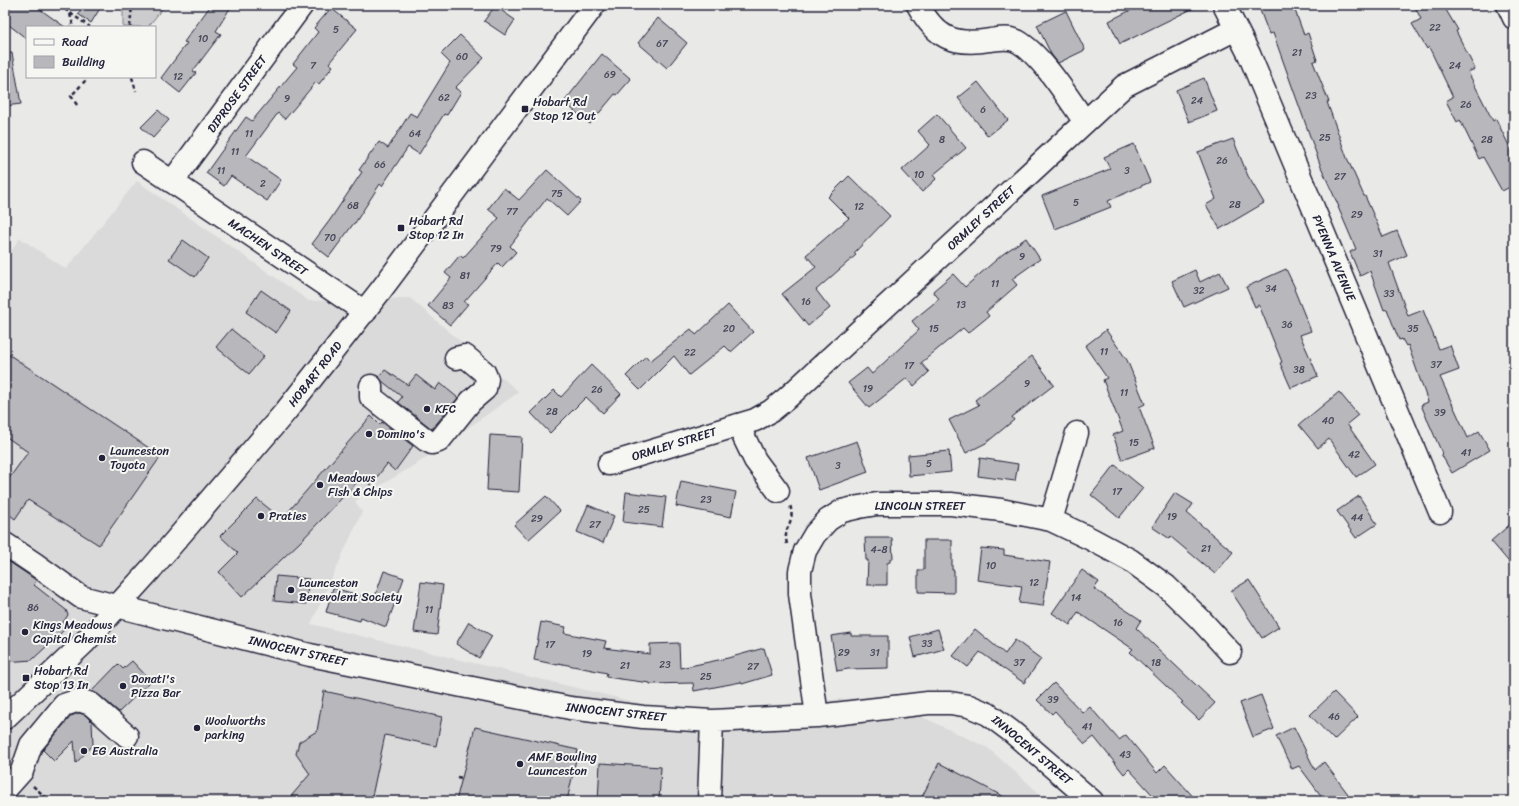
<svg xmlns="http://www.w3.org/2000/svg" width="1519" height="806" viewBox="0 0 1519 806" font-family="Sriracha,sans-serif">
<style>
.built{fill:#dadada}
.green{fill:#ccccce;stroke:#777784}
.building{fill:#b8b8bc;stroke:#22223b}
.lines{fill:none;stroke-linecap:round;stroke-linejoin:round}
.minor-casing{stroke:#22223b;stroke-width:25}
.major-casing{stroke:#22223b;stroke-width:25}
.path{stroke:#22223b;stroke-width:2.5;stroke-dasharray:4 3;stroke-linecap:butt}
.minor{stroke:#f6f6f2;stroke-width:22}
.major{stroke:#f6f6f2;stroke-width:22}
.poi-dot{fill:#22223b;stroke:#f6f6f2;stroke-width:1.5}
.labels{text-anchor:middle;stroke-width:4;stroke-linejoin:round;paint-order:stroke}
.number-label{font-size:10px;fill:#48485b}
.street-label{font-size:12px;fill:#22223b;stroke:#f6f6f2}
.poi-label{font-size:12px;fill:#22223b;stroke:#f6f6f2;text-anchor:start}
</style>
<rect width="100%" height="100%" fill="#e9e9e7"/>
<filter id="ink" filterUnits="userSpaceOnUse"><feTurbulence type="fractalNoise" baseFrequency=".025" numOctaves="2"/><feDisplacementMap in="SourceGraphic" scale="8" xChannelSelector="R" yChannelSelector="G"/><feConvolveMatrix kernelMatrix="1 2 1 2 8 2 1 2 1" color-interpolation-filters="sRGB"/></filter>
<g filter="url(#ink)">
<path class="built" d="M137 181 309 301 410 298 519 392 421 461 355 501 362 512 311 624 681 713 878 696 988 748 1048 801H5V260L20 238 66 269Z"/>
<path class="green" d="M123 5H165L148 27H123Z"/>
<path class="building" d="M5 5H34L65 27H27V39L5 22Z
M84 5H102L91 23 78 14Z
M211 5H232L216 31 221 34 193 71 196 73 180 93 161 78 187 43 184 42Z
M1141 5H1200L1120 44 1109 21Z
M1258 5H1293L1304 35 1308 33 1317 60 1313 62 1329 102H1327L1347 158 1364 196H1365L1383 237 1397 231 1407 255 1389 263 1408 316 1423 310 1439 349 1450 345 1459 370 1440 377 1468 438 1479 431 1490 450 1452 473 1441 454 1442 453 1421 405 1428 402 1408 345 1406 346 1402 339 1399 340 1387 309 1384 310 1370 271 1360 276 1350 252 1356 249 1338 207H1339L1321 167 1273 33 1269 34Z
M1414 5H1443L1458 30 1456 31 1475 69 1468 72 1493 121 1496 119 1514 156V185L1502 191 1483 157 1479 159 1460 120 1457 122 1446 101 1453 97 1429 47 1427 49 1412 24 1421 19Z
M495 6 515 20 505 35 484 21Z
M331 8 357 29 329 63 333 66 319 84 316 82 285 119 278 113 246 156 281 180 267 201 231 176 224 186 206 173 246 117 252 121 297 67 293 64 318 32 314 28Z
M1066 11 1085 50 1058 63 1051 54 1037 25Z
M658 18 687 43 667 68 638 43Z
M460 35 484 58 455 88 461 92 447 115 444 114 419 154 408 147 382 186 380 184 355 223H354L329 257 312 244 330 220 362 172 359 170 379 142 388 148 410 113 417 117 450 63 441 54Z
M5 53H12L21 104 5 106Z
M602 54 631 79 617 95 615 94 590 124 564 102Z
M1204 78 1217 111 1189 122 1176 90Z
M978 82 1008 120 988 136 958 98Z
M158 110 169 120 153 138 141 127Z
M937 114 966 148 933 175 936 179 922 192 902 170 930 145 918 131Z
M1233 139 1248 176 1264 203 1220 229 1206 205 1216 199 1198 152Z
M1134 144 1150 182 1108 201 1111 207 1055 229 1042 196 1110 169 1104 157Z
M547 170 581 201 567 216 547 198 510 246 516 252 502 267 498 263 464 302 468 304 450 325 428 306 451 278 445 273 460 255 463 258 499 218 488 209 504 188 519 200Z
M849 176 890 216 854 253 856 255 816 290 830 308 808 326 782 294 816 267 806 255 849 218 828 197Z
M1026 238 1040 259 1012 279 1017 285 986 312 989 316 968 333 963 328 921 363 929 372 914 386 907 378 869 408 848 383 867 368 872 374 919 330 912 321 939 299 933 291 953 274 965 287 1003 254Z
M183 240 208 258 195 277 169 259Z
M1286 269 1295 288 1294 289 1311 331 1300 335 1318 376 1291 388 1280 363 1282 362 1259 305 1255 307 1246 287Z
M1195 270 1200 282 1220 272 1228 287 1184 307 1172 281Z
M261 290 291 311 276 333 246 312Z
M728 305 753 332 731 352 725 346 689 375 674 356 640 390 626 376 646 356 650 361 691 329 696 335Z
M231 329 264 356 249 374 216 347Z
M1106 330 1127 360 1145 404 1139 407 1155 448 1122 460 1113 435 1123 431 1103 380 1107 378 1085 346Z
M5 352 161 456 99 545 28 500 15 519 5 511V484L28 452 5 436Z
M1032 356 1054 385 1012 417 1014 420 986 443 966 453 949 420 979 405 975 400Z
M591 365 621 394 603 413 586 397 550 433 531 413 554 390 561 397Z
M385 370 408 385 416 375 435 390 440 383 458 398 432 429 398 402 402 397 382 381 379 377Z
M1339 392 1358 415 1347 424 1375 464 1356 477 1329 439 1318 448 1299 425Z
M371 416 380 425 382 422 413 446 395 471 387 464 371 485 361 478 301 541 242 597 219 572 238 553 220 536 257 499 282 519Z
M490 435 522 437 519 492 487 490Z
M857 441 868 472 819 490 808 458Z
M949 451 951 472 909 476 908 455Z
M980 458 1018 464 1015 481 978 476Z
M1115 465 1143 488 1119 518 1091 495Z
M681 481 736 492 731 517 676 506Z
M626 492 666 497 662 527 623 522Z
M1175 493 1193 504 1187 513 1233 552 1215 574 1171 537 1170 539 1152 527Z
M546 496 560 511 528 540 514 525Z
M1359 496 1377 524 1356 538 1337 511Z
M588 505 614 516 603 543 577 532Z
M1514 521V568L1491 541Z
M865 538H892L893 559H890V562L887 563V585H867L868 560H866Z
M924 540H952V570H954V593L918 592V570H924Z
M981 548 1004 550V555L1050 562 1043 606 1019 603 1022 586 977 580Z
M5 559 36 580 34 585 66 610 68 615 60 627 64 630 32 660 5 662Z
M1082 570 1099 582 1094 589 1141 620 1136 628 1215 703 1199 720 1181 703 1183 702 1130 652 1133 649 1078 612 1070 625 1052 613Z
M384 571 404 578 386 627 361 617 360 621 326 612 333 588 374 599Z
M276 576 309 579 306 604 274 601Z
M1249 580 1279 627 1262 638 1231 591Z
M421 582 443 585 437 635 414 632Z
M469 622 492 636 479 658 456 644Z
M541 622 566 627 564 633 606 641 604 648 650 654V644L679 643 680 668 728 658 764 648 772 675 742 684 741 682 694 691 693 683 650 684V683L606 677 607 673 558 663V665L534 660Z
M938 629 944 649 915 657 910 637Z
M975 629 1005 654 1015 640 1041 659 1024 683 980 652 968 667 953 656Z
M851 633V636H888V668L848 669 837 671 831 636Z
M132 661 151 681 119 712 99 695 92 691 118 664 123 669Z
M1054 683 1083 713 1090 707 1119 740 1126 735 1157 773 1165 765 1197 801H1158L1129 769 1124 774 1094 737 1085 744 1055 711 1052 714 1037 700Z
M324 691 442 717 436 746 385 735 371 801H287L310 774 296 754 299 742 317 731Z
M1334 692 1358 717 1334 740 1310 715Z
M1261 695 1274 729 1253 737 1240 703Z
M79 713 85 715 92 722 93 745 76 763 74 741 54 761 43 750 71 716Z
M475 727 578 750 567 801H456Z
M1294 727 1315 770 1324 762 1348 794 1339 801H1325L1299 766 1292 769 1276 736Z
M600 763 661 767 659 801H598Z
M939 763 1012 801H920Z"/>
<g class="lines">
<defs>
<path id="minor" d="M918 5C936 38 953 46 990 40 999 39 1008 37 1017 41 1041 54 1069 99 1085 122
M1224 5 1249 54 1440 512
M1508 5 1514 18
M143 162 365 312
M172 182 302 5
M371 386V397L426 440 432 443 439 441 471 401 485 389 487 379 484 372 465 356 456 358
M738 425 755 460 778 491
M609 464 755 420 771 411 787 398 1124 86 1236 29
M1051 520 1077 433
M5 544 35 564 81 597 310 655 570 708 643 717 712 721 817 716 928 703H950L969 706 988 714 1012 732 1092 801
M817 716 800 594V571L805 551 815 534 828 520 842 511 859 507 877 504H951L1001 510 1051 520 1091 539 1130 560 1166 586 1199 618 1230 652
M5 790 22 771 31 745 64 705 79 700 91 704 127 736
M709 801 712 721"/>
<path id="major" d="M5 718 84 643 151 569 286 411 381 290 594 5"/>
</defs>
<use href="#minor" class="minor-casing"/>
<use href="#major" class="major-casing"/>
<path class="path" d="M59 5 90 27
M70 14 73 25 70 27
M130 27 132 5
M132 77 136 91
M77 105 71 96 85 81 87 77
M787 544C782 526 796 524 790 505
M457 777 462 778
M33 786 50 801"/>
<use href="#minor" class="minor"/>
<use href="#major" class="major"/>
</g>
</g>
<g class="poi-dot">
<rect x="521" y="105" width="8" height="8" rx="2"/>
<rect x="397" y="224" width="8" height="8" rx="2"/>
<circle cx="427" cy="409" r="4"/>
<circle cx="369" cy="434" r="4"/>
<circle cx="102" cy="458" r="4"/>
<circle cx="320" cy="485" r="4"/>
<circle cx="261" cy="516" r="4"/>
<circle cx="291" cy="590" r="4"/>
<circle cx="25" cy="632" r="4"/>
<rect x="22" y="674" width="8" height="8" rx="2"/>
<circle cx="123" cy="686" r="4"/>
<circle cx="197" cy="728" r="4"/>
<circle cx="84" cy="751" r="4"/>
<circle cx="520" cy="764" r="4"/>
</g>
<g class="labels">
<g class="number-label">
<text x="1435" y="31">22</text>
<text x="336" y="33">5</text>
<text x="203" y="42">10</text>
<text x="662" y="47">67</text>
<text x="1297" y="56">21</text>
<text x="462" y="60">60</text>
<text x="313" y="69">7</text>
<text x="1455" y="69">24</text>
<text x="610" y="78">69</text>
<text x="178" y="80">12</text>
<text x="1311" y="99">23</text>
<text x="444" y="101">62</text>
<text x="287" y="102">9</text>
<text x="1197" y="104">24</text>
<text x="1466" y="108">26</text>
<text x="983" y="113">6</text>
<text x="249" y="137">11</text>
<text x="415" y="137">64</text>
<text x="1325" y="141">25</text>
<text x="942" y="143">8</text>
<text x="1487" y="143">28</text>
<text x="235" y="155">11</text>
<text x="1222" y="164">26</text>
<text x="380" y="168">66</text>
<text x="221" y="174">11</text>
<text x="1127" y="174">3</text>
<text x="919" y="178">10</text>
<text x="1340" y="180">27</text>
<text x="263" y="187">2</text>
<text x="557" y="197">75</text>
<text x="1076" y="206">5</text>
<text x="1235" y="208">28</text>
<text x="353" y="209">68</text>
<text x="859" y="210">12</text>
<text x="512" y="215">77</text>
<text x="1357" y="218">29</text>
<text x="330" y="241">70</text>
<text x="496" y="252">79</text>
<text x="1378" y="257">31</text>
<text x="1022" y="260">9</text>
<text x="465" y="279">81</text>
<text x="995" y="287">11</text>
<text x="1271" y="292">34</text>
<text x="1199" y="294">32</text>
<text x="1389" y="297">33</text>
<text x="806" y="305">16</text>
<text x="961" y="308">13</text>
<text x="448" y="309">83</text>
<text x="1287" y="328">36</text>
<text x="729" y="332">20</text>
<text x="934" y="332">15</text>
<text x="1413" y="332">35</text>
<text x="1104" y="355">11</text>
<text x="690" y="356">22</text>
<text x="1436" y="368">37</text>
<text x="909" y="369">17</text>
<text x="1299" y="373">38</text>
<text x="1027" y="387">9</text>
<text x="868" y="392">19</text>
<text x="597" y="393">26</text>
<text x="1124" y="396">11</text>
<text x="552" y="415">28</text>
<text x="1440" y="416">39</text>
<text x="1328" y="424">40</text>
<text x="1134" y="446">15</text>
<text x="1466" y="456">41</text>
<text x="1354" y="458">42</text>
<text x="929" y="467">5</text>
<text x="838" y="469">3</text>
<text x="1117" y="495">17</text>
<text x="706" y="503">23</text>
<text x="644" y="513">25</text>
<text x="1172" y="520">19</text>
<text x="1357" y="521">44</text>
<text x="537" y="522">29</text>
<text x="595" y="528">27</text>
<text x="1206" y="552">21</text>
<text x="879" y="553">4-8</text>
<text x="991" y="569">10</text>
<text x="1034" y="586">12</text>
<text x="1076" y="601">14</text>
<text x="33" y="611">86</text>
<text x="429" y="613">11</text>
<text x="1118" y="626">16</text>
<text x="927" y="647">33</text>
<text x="550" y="648">17</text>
<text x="844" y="656">29</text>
<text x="875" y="656">31</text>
<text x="587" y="657">19</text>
<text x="1019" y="666">37</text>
<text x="1156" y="666">18</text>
<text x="665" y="668">23</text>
<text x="625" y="669">21</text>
<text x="753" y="670">27</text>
<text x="706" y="680">25</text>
<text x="1053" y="703">39</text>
<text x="1334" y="720">46</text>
<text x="1087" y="730">41</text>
<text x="1125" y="758">43</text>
</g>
<g class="street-label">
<text transform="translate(237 94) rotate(-54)" y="4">DIPROSE STREET</text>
<text transform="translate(981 218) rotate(-43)" y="4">ORMLEY STREET</text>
<text transform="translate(268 247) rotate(34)" y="4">MACHEN STREET</text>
<text transform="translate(1334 258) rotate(67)" y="4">PYENNA AVENUE</text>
<text transform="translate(315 374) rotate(-52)" y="4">HOBART ROAD</text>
<text transform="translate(674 444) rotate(-17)" y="4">ORMLEY STREET</text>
<text x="920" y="510">LINCOLN STREET</text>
<text transform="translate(298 651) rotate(13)" y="4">INNOCENT STREET</text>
<text transform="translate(616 712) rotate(6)" y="4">INNOCENT STREET</text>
<text transform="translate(1032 750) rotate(40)" y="4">INNOCENT STREET</text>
</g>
<g class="poi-label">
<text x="533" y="106">Hobart Rd<tspan x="533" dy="14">Stop 12 Out</tspan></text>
<text x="409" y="225">Hobart Rd<tspan x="409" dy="14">Stop 12 In</tspan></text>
<text x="435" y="413">KFC</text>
<text x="377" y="438">Domino's</text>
<text x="110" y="455">Launceston<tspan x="110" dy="14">Toyota</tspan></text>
<text x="328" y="482">Meadows<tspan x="328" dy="14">Fish &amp; Chips</tspan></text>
<text x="269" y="520">Praties</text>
<text x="299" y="587">Launceston<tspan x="299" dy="14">Benevolent Society</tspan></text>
<text x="33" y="629">Kings Meadows<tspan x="33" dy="14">Capital Chemist</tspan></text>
<text x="34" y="675">Hobart Rd<tspan x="34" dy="14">Stop 13 In</tspan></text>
<text x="131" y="683">Donati's<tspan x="131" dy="14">Pizza Bar</tspan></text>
<text x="205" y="725">Woolworths<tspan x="205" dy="14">parking</tspan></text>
<text x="92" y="755">EG Australia</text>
<text x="528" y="761">AMF Bowling<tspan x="528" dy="14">Launceston</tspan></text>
</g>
</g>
<rect width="1519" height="806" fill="none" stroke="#f6f6f2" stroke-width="20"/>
<rect x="10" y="10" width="1499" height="786" fill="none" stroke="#22223b" stroke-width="1.5" filter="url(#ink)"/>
<rect x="26" y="26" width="130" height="52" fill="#f6f6f2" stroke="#a1a1a9"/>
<rect x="34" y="39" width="20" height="6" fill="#f6f6f2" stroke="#a1a1a9"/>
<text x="62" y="46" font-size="12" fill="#22223b">Road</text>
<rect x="34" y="56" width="20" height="12" fill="#b8b8bc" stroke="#a1a1a9"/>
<text x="62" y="66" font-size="12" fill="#22223b">Building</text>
</svg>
